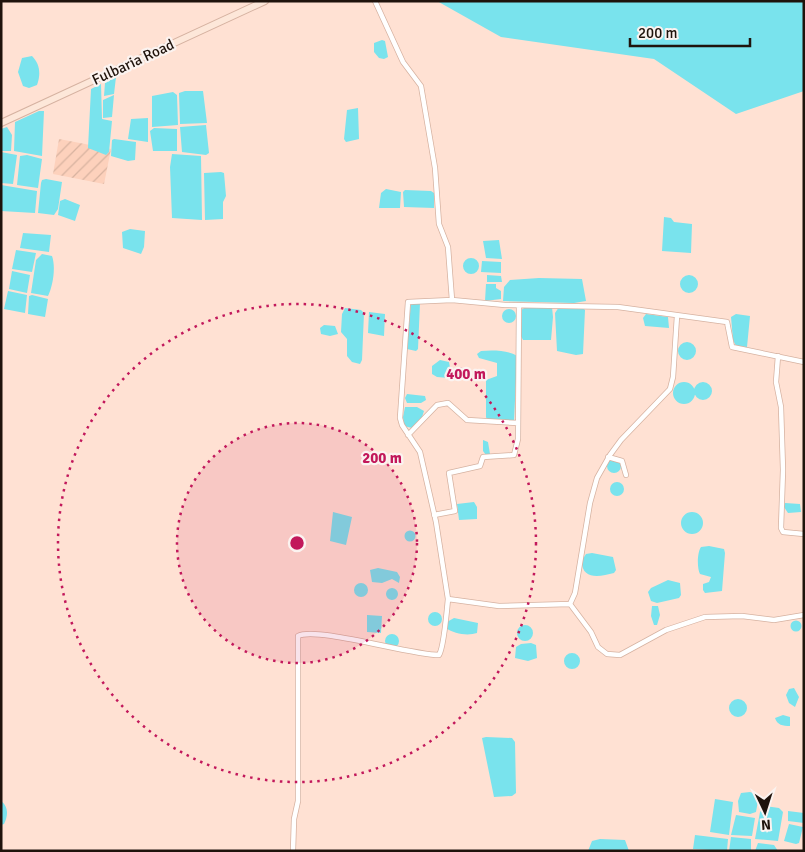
<svg xmlns="http://www.w3.org/2000/svg" width="805" height="852" viewBox="0 0 805 852" font-family="Signika,sans-serif">
<style>
.industrial{fill:url(#industrial-furrows)}
.water{fill:#79e3ed}
.lines{fill:none;stroke-linecap:round;stroke-linejoin:round}
.street-casing{stroke:#d6b2a1;stroke-width:6}
.secondary-casing{stroke:#d6b2a1;stroke-width:8}
.street{stroke:#fff;stroke-width:4.5}
.secondary{stroke:#fde7d9;stroke-width:6}
.ring{fill:none;stroke:#c2185b;stroke-width:2.5;stroke-dasharray:2.5 5}
.labels{text-anchor:middle;stroke-width:4.5;stroke-linejoin:round;paint-order:stroke}
.street-label{font-size:15px;fill:#1f130c;stroke:#fbf3f0}
.centre{fill:#c2185b;stroke:#fbf3f0;stroke-width:2.5}
.ring-label{font-size:15px;text-anchor:middle;font-weight:bold;fill:#c2185b;stroke:#fbf3f0;stroke-width:4.5;stroke-linejoin:round;paint-order:stroke}
</style>
<defs>
<pattern id="industrial-furrows" width="10" height="10" patternUnits="userSpaceOnUse" patternTransform="scale(1.25)"><rect width="10" height="10" fill="#fdd1bc"/><path d="M-1 1l2-2M0 10L10 0M9 11l2-2" fill="none" stroke="#d8b3a0"/></pattern>
</defs>
<rect width="100%" height="100%" fill="#ffe1d3"/>
<path class="industrial" d="M59 139 111 149 104 184 53 174Z"/>
<path class="water" d="M437 1H804V91L736 114 654 59 501 37Z
M382 40 385 41 388 57 384 59 379 58 374 52V43Z
M32 56C40 64 41 74 37 85L29 88 23 86 18 72 22 58Z
M116 77 114 94 104 96 105 83Z
M101 84 102 119 112 121 109 152 106 155 88 148 91 89Z
M185 91H203L207 123 180 124 179 93Z
M173 92 177 95 178 125 152 127V96Z
M114 95 112 117 103 118V100Z
M358 108 359 139 346 142 344 139 347 110Z
M39 111H44L42 156 14 151 15 122Z
M148 118V142L128 139 131 119Z
M206 125 209 153 206 155 182 152 180 127Z
M7 127 12 135 11 151H1V129Z
M154 128 177 129V151H153L150 131Z
M114 139 136 142 135 160 128 161 111 156 112 140Z
M1 152 17 155 13 184 1 183Z
M172 154 201 156 202 220 172 218 170 167Z
M27 155 42 159 38 188 17 185 20 156Z
M221 172 224 173 226 196 223 202V219L205 220 204 173Z
M46 179 62 182 58 209 54 215 38 213 41 183 42 180Z
M1 185 37 191 35 213 1 211Z
M386 189 401 192 400 208H379L381 193Z
M405 190 431 191 434 193V208L404 207 403 192Z
M65 199 80 205 75 221 58 215 60 201Z
M664 217 671 218 674 222 692 224 691 253 662 251Z
M130 229 145 231 144 247 141 254 123 248 122 232Z
M23 233 51 235 49 252 20 248Z
M499 240 502 259 486 258 483 241Z
M16 250 36 253 32 272 12 269Z
M42 254 52 256C56 267 53 286 48 296L31 293 36 260Z
M463 266a8 8 0 1 1 16 0a8 8 0 1 1-16 0Z
M482 261 501 262V273L481 272Z
M12 271 30 275 27 293 9 289Z
M487 275 501 276 502 282H487Z
M680 284a9 9 0 1 1 18 0a9 9 0 1 1-18 0Z
M539 278 582 279 586 301 574 303 503 301 504 287 510 280Z
M486 284H496V288L501 291V299L485 301Z
M8 291 27 295 25 313 4 309Z
M32 295 48 299 45 317 28 314 29 296Z
M411 302 420 303 418 349 416 351 407 349Z
M526 307H552L553 317 551 340H523L520 334 521 310Z
M559 307 584 309 585 310 583 354 576 355 557 351 555 313Z
M345 308 361 310 364 313 362 360 360 364 352 362 347 356V339L341 332 342 314Z
M502 316a7 7 0 1 1 14 0a7 7 0 1 1-14 0Z
M369 312 385 314 384 336 368 333Z
M646 314 668 317 669 328 645 326 643 318Z
M736 314 750 316 747 347 736 346 733 340 731 317Z
M324 325 335 326 338 334 330 336 321 334 320 328Z
M678 351a9 9 0 1 1 18 0a9 9 0 1 1-18 0Z
M481 351C492 350 508 350 517 356L514 422 487 420 486 417V380L497 376V363L479 358 477 354Z
M440 360 449 362 451 373 449 378 437 377 432 374V366Z
M694 391a9 9 0 1 1 18 0a9 9 0 1 1-18 0Z
M673 393a11 11 0 1 1 22 0a11 11 0 1 1-22 0Z
M407 394 425 396 426 400 421 403H407L405 398Z
M405 407H417L424 411 421 420 412 428 404 426 403 417Z
M483 440 488 442 490 454 486 455 483 451Z
M607 466a7 7 0 1 1 14 0a7 7 0 1 1-14 0Z
M610 489a7 7 0 1 1 14 0a7 7 0 1 1-14 0Z
M474 502 477 507V519L459 520 457 504Z
M785 503 800 504 801 512 788 513 784 507Z
M681 523a11 11 0 1 1 22 0a11 11 0 1 1-22 0Z
M333 512 352 517 346 545 330 541Z
M404.5 536a5.5 5.5 0 1 1 11 0a5.5 5.5 0 1 1-11 0Z
M709 546 724 549 725 553 722 591 705 593 703 590V584L709 582 711 577 700 574C697 568 697 553 701 547Z
M592 553 613 557 616 570 614 573C599 577 581 580 582 560L586 554Z
M378 568 397 572 400 577 399 583 392 579 382 583 372 582 370 570Z
M668 580 680 583 681 595 679 598 657 603 651 601 648 592 651 588Z
M354 590a7 7 0 1 1 14 0a7 7 0 1 1-14 0Z
M386 594a6 6 0 1 1 12 0a6 6 0 1 1-12 0Z
M652 606H658L660 615 657 625H654L651 616Z
M428 619a7 7 0 1 1 14 0a7 7 0 1 1-14 0Z
M367 615 382 616 381 633 367 632Z
M454 618 478 623 477 633C468 636 454 634 446 628L447 622Z
M790.5 626a5.5 5.5 0 1 1 11 0a5.5 5.5 0 1 1-11 0Z
M517 633a8 8 0 1 1 16 0a8 8 0 1 1-16 0Z
M385 641a7 7 0 1 1 14 0a7 7 0 1 1-14 0Z
M531 643 536 645 537 658 528 661 515 658 516 647 521 644Z
M564 661a8 8 0 1 1 16 0a8 8 0 1 1-16 0Z
M794 688 799 697 795 707 789 703 786 695 789 689Z
M729 708a9 9 0 1 1 18 0a9 9 0 1 1-18 0Z
M783 715 790 717V726C783 726 777 725 775 718Z
M486 737 512 738 515 742 516 793 512 796 494 797 482 738Z
M750 792 759 795 756 812 750 814 739 812 738 801 741 793Z
M715 799 733 802 729 835 710 832Z
M1 801C9 807 8 816 4 824L1 825Z
M765 806 779 808 783 812 778 841 755 839 760 812Z
M788 811 804 813V823L788 821Z
M736 815 755 818 752 836 731 835Z
M789 824 803 827 799 843 796 844 784 841Z
M695 835 728 839 727 851 693 849Z
M731 837 751 839V851H729Z
M600 839 625 840 629 851H588L592 841Z
M758 843 774 845 778 851H755Z"/>
<g class="lines">
<defs>
<path id="street" d="M375 1 403 62 421 86 435 168 439 224 448 247 452 300 505 305 618 307 727 322 732 347 804 362
M452 300 408 302 400 418 402 425 420 452 436 522 448 599 499 606 570 604 575 593 590 503 597 478 610 455 621 440 670 389 673 377 677 316
M778 356 776 382 781 407 783 470 781 528 783 532 804 534
M408 435 437 405 448 403 467 420 518 423
M608 457 622 461 626 475
M434 515 455 511 449 473 480 466 483 457 514 455 518 439 519 305
M570 604 591 632 598 647 607 654 620 655 666 630 705 617 742 616 774 620 804 615
M293 851 294 819 298 801V636C316 626 410 655 439 655 443 649 447 610 448 599"/>
<path id="secondary" d="M1 123 265 1"/>
</defs>
<use href="#street" class="street-casing"/>
<use href="#secondary" class="secondary-casing"/>
<use href="#street" class="street"/>
<use href="#secondary" class="secondary"/>
</g>
<circle cx="297" cy="543" r="120" fill="#c2185b" fill-opacity=".12"/>
<g class="ring">
<circle cx="297" cy="543" r="120"/>
<circle cx="297" cy="543" r="239"/>
</g>
<g class="labels">
<g class="street-label">
<text transform="translate(133 62) rotate(-25)" y="5">Fulbaria Road</text>
</g>
</g>
<circle cx="297" cy="543" r="8" class="centre"/>
<g class="ring-label">
<text x="466" y="379">400 m</text>
<text x="382" y="463">200 m</text>
</g>
<rect width="805" height="852" fill="none" stroke="#1f130c" stroke-width="5"/>
<g transform="translate(765 812) rotate(176)" stroke="#fbf3f0" stroke-width="4" paint-order="stroke">
<path d="M0-4L9 19L0 12L-9 19Z" fill="#1f130c"/>
<text y="-8" font-size="14" font-weight="bold" text-anchor="middle" fill="#1f130c">N</text>
</g>
<path d="M630 38v8h120v-8" fill="none" stroke="#1f130c" stroke-width="2.5"/>
<text x="638" y="38" font-size="15" fill="#1f130c" stroke="#fbf3f0" stroke-width="4" paint-order="stroke">200 m</text>
</svg>
